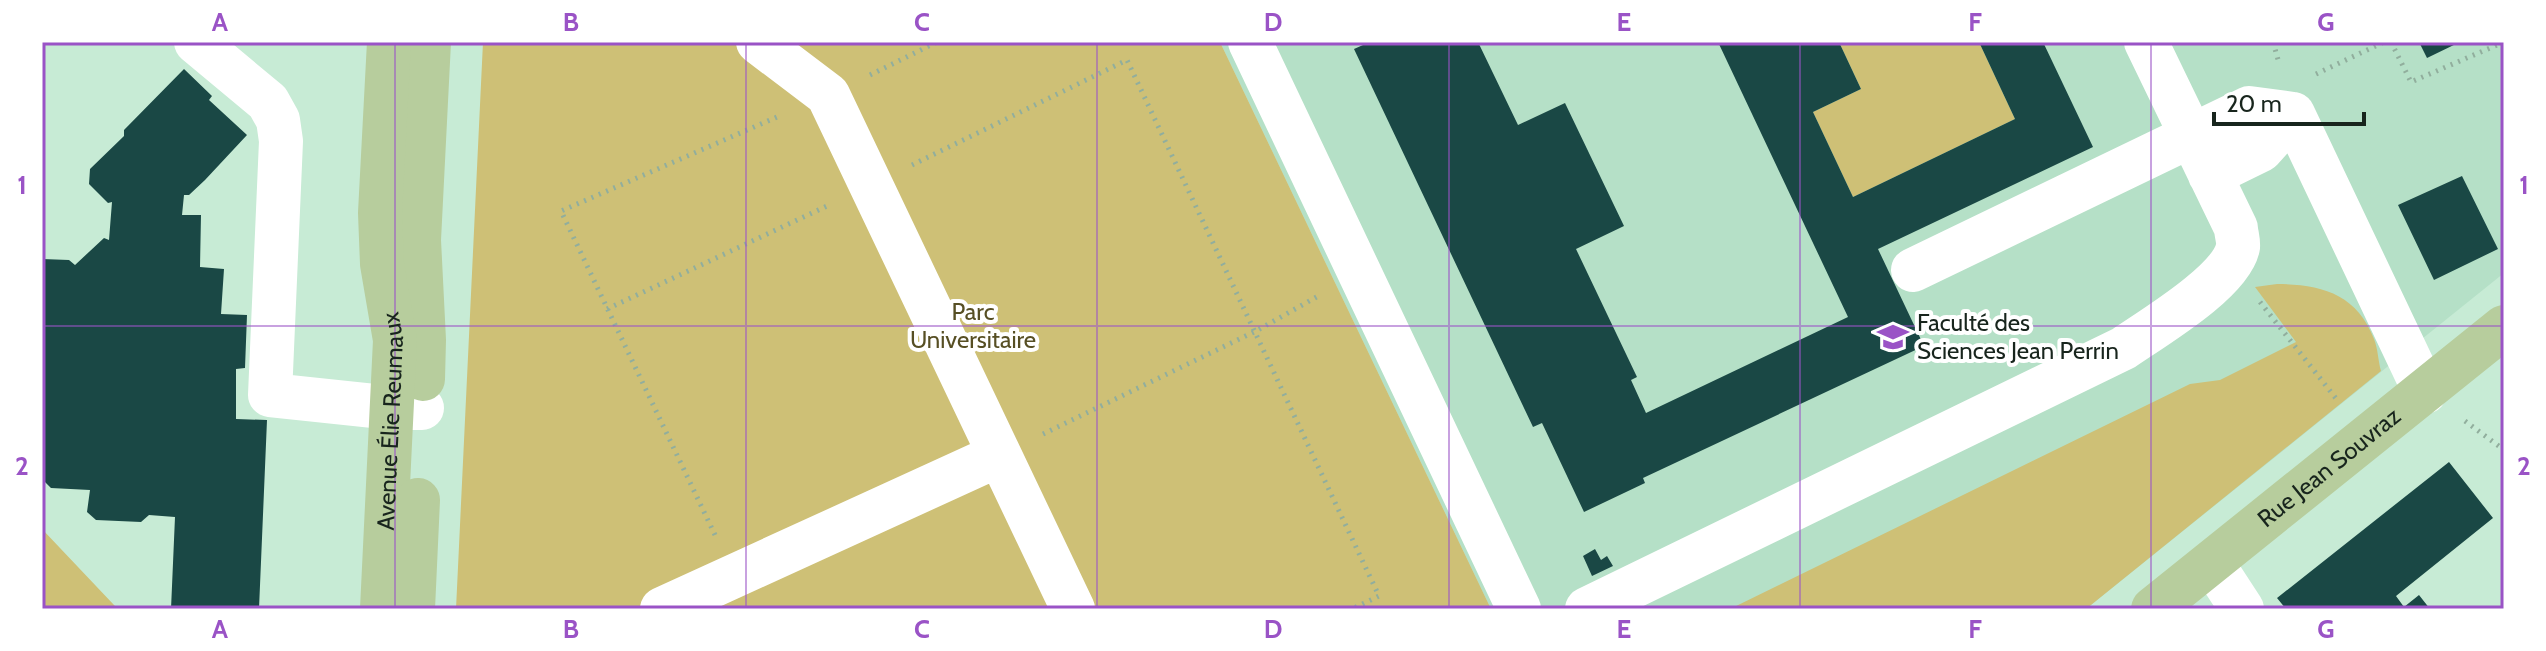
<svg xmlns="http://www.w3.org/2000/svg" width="2546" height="651" viewBox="0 0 2546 651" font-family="Cabin,sans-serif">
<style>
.built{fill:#b5e0c7}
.green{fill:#cec076}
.building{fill:#1a4845}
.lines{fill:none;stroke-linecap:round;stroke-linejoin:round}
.path{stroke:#91ae9d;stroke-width:5;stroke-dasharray:2 6;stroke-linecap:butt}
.minor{stroke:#fff;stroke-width:44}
.major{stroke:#b7cd9d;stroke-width:44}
.grid{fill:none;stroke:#9a53c6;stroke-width:2;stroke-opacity:0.55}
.labels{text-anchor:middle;stroke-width:8;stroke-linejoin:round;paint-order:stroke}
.park-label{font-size:24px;fill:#574f24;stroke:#fff}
.poi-label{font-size:24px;fill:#18251d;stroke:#fff;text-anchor:start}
.street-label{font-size:24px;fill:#18251d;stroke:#fff}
.neatline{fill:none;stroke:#9a53c6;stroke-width:3}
.grid-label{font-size:26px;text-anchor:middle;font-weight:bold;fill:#9a53c6}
</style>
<rect width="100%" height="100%" fill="#c7ebd5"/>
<path class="built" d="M1220 42H2504V273L2086 609H1491Z"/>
<path class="green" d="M483 42H1220L1491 609H456Z
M1839 42H1979L2015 119 1853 197 1813 112 1861 89Z
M2277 284C2321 284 2357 294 2374 339 2378 349 2378 360 2381 371L2086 609H1730L2190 384 2220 380 2296 342 2255 287Z
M42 529 114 605 118 609H42Z"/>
<path class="building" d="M1362 42H1478L1518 125 1565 103 1624 226 1576 249 1637 377 1631 380 1646 413 1848 317 1718 42H1839L1861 89 1813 112 1853 197 2015 119 1979 42H2043L2093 147 1878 249 1924 346 1643 478 1645 483 1584 512 1542 423 1533 427 1354 49 1363 45Z
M2419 42H2460L2427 58Z
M184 69 212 96 209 100 247 135 205 180 189 195H184L182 215H201L200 267 224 269 221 314 247 315 245 368 236 369V419L267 420 259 609H171L175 517 149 515 141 522 96 520 87 512 90 490 51 488 42 479V259L69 260 75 265 104 238 109 240 112 202 108 203 89 184 90 169 124 136V130Z
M2462 176 2498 249 2434 280 2398 205Z
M2449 462 2493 518 2396 596 2404 607 2419 595 2430 609H2286L2277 598Z
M1595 549 1601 560 1607 556 1613 566 1592 576 1583 556Z"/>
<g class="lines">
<path class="path" d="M2065 42H2068
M2273 42 2279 63
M2391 42 2411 82 2504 42
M2316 74 2384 42
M870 75 937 42
M912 165 1127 60 1379 596 1352 609
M2260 302 2338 401
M607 309 827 206
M2465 421 2504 450
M1043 434 1256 331 1320 295
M715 535 561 211 777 117"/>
<path class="minor" d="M196 42 268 102 278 120 281 141 270 395 393 408H422
M758 42 828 95 1073 609
M1250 42 1519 609
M2293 114 2425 392
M2210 175 2261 150 2293 114
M1913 270 2249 108 2293 114
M2212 563 2242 609
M662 609 999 455
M1587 609 2124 348C2153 328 2231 282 2238 247 2239 242 2236 233 2236 228L2146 42"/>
<g class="major">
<path d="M423 379 424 340 419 240 429 42"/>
<path id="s1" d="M382 609 395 340 382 264 380 213 389 42"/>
<path d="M413 609 418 500"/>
<path id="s2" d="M2153 609 2504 327"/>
</g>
</g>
<path class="grid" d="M395 42V609M746 42V609M1097 42V609M1449 42V609M1800 42V609M2151 42V609M42 326H2504"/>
<defs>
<symbol id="university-bare" viewBox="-9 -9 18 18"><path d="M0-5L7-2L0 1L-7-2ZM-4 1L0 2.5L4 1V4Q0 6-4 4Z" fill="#9a53c6" stroke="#fff" stroke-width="2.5" paint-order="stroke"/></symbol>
</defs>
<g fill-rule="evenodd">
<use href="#university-bare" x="1871" y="315" width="44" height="44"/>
</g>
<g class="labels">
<g class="park-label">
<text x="973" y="320">Parc<tspan x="973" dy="28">Universitaire</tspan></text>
</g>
<g class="poi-label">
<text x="1917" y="331">Faculté des<tspan x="1917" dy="28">Sciences Jean Perrin</tspan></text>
</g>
<g class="street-label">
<text dy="8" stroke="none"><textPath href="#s1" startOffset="188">Avenue Élie Reumaux</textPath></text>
<text dy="8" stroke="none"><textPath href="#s2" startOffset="226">Rue Jean Souvraz</textPath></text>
</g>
</g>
<rect width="2546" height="651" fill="none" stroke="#ffffff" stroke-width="88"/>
<path d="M2214 112v12h150v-12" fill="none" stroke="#18251d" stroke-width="4"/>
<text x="2226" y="112" font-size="24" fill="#18251d" stroke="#ffffff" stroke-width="6" paint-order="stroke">20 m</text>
<rect x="44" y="44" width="2458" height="563" class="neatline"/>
<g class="grid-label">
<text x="220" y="31">A</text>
<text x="571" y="31">B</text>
<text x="922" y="31">C</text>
<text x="1273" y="31">D</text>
<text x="1624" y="31">E</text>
<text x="1975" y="31">F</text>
<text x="2326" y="31">G</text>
<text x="22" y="194">1</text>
<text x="2524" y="194">1</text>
<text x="22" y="475">2</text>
<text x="2524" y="475">2</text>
<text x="220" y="638">A</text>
<text x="571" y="638">B</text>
<text x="922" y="638">C</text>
<text x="1273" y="638">D</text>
<text x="1624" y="638">E</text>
<text x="1975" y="638">F</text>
<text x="2326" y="638">G</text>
</g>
</svg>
